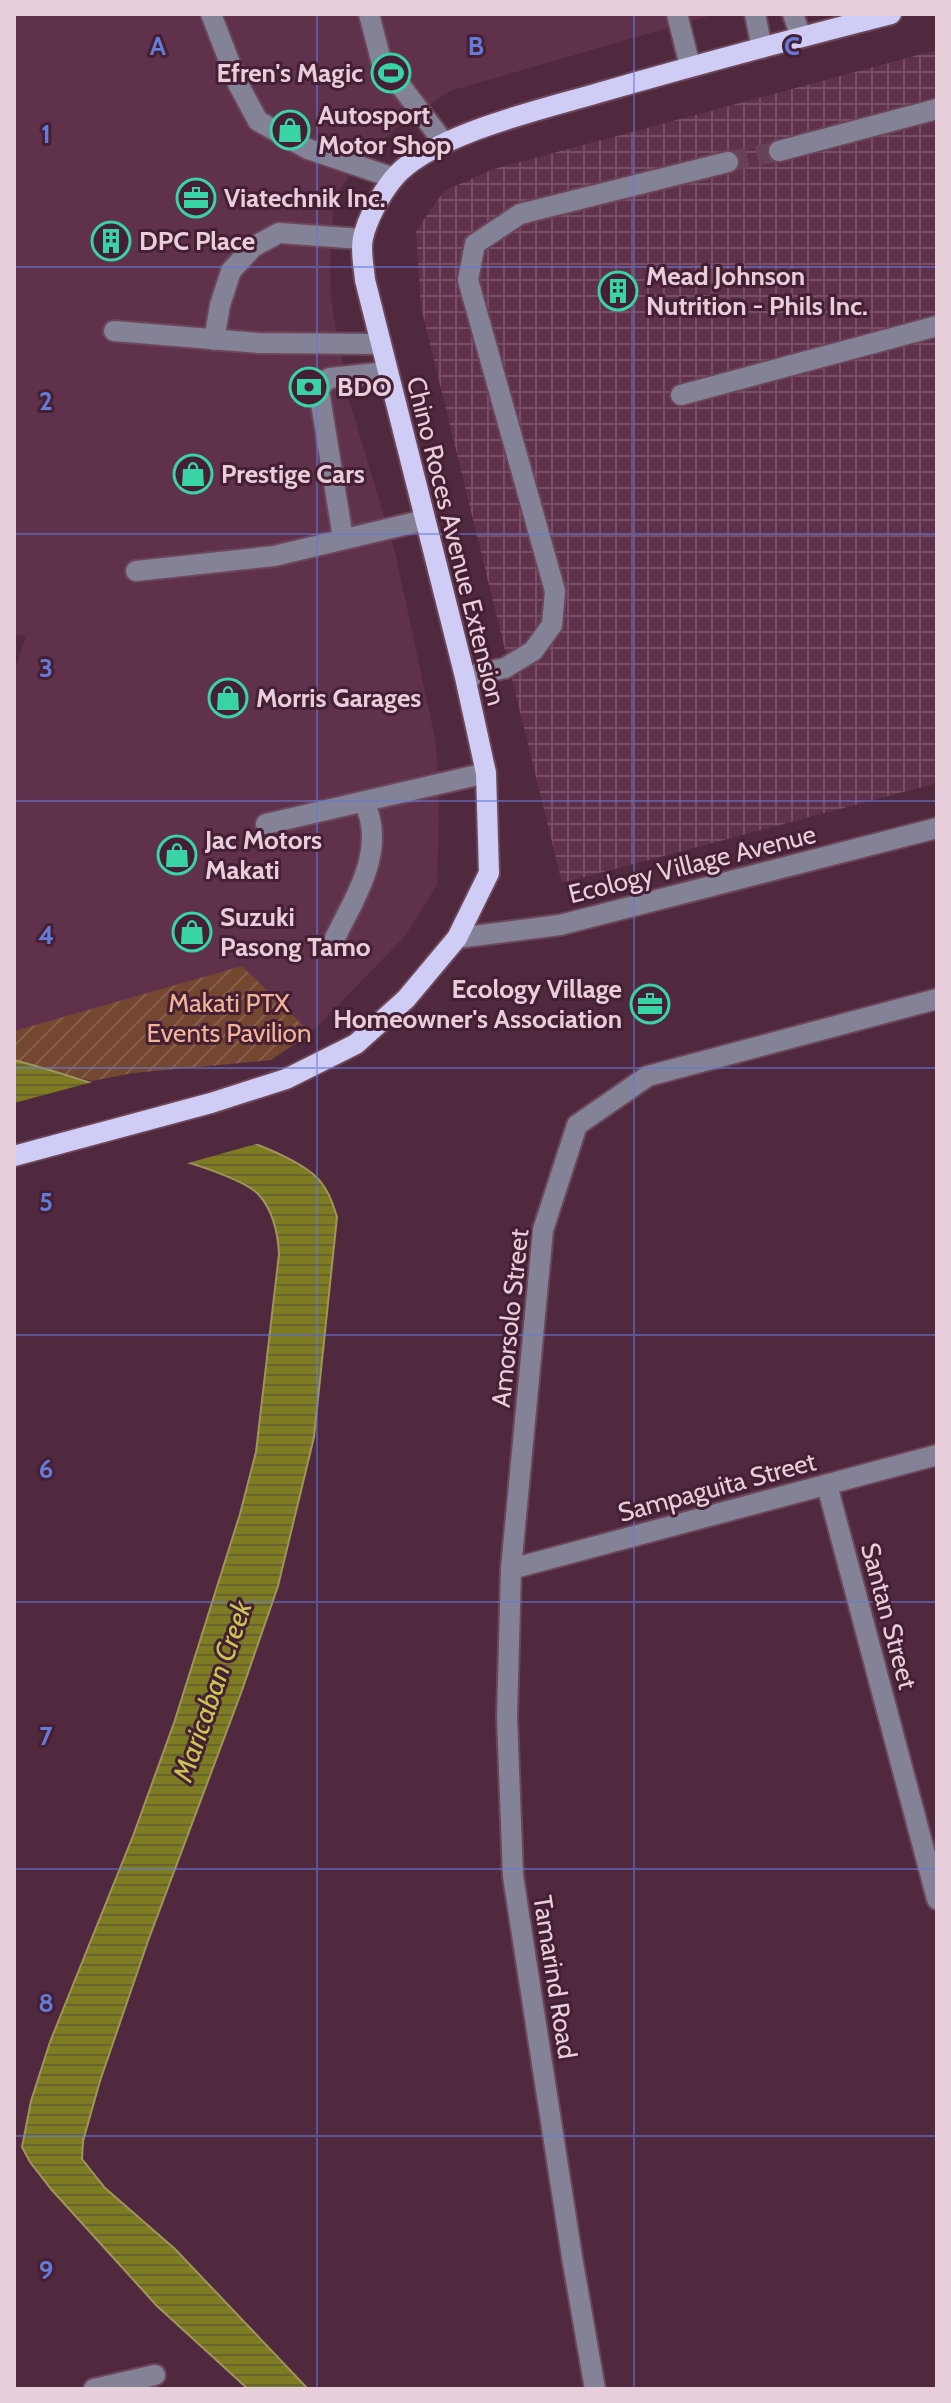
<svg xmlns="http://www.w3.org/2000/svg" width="951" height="2403" viewBox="0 0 951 2403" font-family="Cabin,sans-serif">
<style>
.built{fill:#60314a}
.industrial{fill:url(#industrial-grid)}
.garden{fill:url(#garden-furrows)}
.water{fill:url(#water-rules);stroke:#9e955a;stroke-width:2}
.pier{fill:#51293e}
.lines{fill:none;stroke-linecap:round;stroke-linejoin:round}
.minor-tunnel{stroke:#684255;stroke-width:20;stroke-dasharray:20 10;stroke-linecap:butt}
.minor-casing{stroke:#6c475a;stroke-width:24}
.major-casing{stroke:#6c475a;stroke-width:24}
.minor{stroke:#848296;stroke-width:20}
.major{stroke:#cfccf5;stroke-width:20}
.grid{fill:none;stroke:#647bd9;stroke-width:2;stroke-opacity:0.55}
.labels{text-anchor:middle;stroke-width:6;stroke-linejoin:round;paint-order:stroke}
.poi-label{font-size:26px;font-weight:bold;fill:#e8ceda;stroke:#451f34;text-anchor:start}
.street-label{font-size:26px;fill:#e8ceda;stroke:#451f34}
.park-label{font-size:26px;fill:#f2b596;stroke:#451f34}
.water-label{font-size:28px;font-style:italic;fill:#c9c651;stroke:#451f34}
.grid-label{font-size:26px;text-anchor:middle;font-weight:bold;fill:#647bd9;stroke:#451f34;stroke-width:6;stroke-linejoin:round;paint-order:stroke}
</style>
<defs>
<pattern id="industrial-grid" width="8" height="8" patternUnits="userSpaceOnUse" patternTransform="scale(2)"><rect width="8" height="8" fill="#60314a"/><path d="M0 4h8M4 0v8" fill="none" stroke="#774e64"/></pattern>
<pattern id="garden-furrows" width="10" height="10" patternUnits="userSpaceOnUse" patternTransform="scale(2)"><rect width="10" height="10" fill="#734730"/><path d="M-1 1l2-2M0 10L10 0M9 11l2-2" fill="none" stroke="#87604d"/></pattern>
<pattern id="water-rules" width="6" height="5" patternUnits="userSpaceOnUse" patternTransform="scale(2)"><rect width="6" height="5" fill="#7e7c23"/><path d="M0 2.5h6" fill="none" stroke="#68632f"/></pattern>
</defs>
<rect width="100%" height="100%" fill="#51293e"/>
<path class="built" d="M14 14H716L450 91 404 122 363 157 336 195 330 239 331 299 348 397 395 552 436 743 439 812 437 885 405 936 311 1033 271 1060 133 1073 92 1081 14 1060V673L26 636 14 634Z"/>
<path class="industrial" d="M937 50V783L562 883 421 307 416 231 444 191 494 169Z"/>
<path class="garden" d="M242 966 311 1033 271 1060 133 1073 92 1081 14 1060V1031Z"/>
<path class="water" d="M14 1060C89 1080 158 1105 230 1134 257 1145 291 1156 313 1174 327 1186 332 1201 337 1217L314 1437 278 1586 241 1693 148 1941 100 2081 83 2141 82 2159 105 2188 175 2249 308 2389H248L157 2306 51 2189 30 2162 22 2147 31 2101 50 2042 133 1836 174 1723 240 1514 256 1452 279 1254C278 1233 274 1213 260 1196 236 1166 59 1129 14 1118Z"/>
<path class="pier" d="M100 1080 157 1100 260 1143 181 1165 14 1122V1103Z"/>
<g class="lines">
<path class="minor-tunnel" d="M728 162 779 151"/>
<defs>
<path id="minor" d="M211 14 238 84 258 121 308 149 394 178
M369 14 381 60 445 144
M677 14 690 66
M755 14 762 48
M793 14 801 37
M779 151 937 109
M114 331 259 343 379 344
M214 340 220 305 231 271 253 247 279 233 362 239
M681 395 937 326
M343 538 319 391 323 383 330 378 387 372
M136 571 274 556 425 520
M465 677 505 668 533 651 552 625 555 591 468 280 475 244 520 214 728 162
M266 824 486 773
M335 938C356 895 387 849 364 802
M457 938 560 925 937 828
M827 1485 937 1899
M511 1569 937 1455
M94 2389 155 2375
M595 2389 572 2257 513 1876 507 1717 511 1569 543 1230 577 1125 648 1076 937 999"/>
<path id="major" d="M14 1156 211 1103 286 1079 356 1044 406 999 457 938 489 873 486 773 465 677 365 280C364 267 360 251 363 238 367 219 381 194 393 179 428 135 544 109 598 93 695 65 793 39 891 14"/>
</defs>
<use href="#minor" class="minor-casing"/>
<use href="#major" class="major-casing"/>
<use href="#minor" class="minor"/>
<use href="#major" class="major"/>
</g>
<path class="grid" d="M317 14V2389M634 14V2389M14 267H937M14 534H937M14 801H937M14 1068H937M14 1335H937M14 1602H937M14 1869H937M14 2136H937"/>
<defs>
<symbol id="stadium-ring" viewBox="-11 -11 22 22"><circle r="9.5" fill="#451f34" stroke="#38d4a6" stroke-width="1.5"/><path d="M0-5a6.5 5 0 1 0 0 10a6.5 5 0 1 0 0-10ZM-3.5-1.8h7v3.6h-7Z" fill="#38d4a6"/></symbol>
<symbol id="shop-ring" viewBox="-11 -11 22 22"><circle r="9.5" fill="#451f34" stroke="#38d4a6" stroke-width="1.5"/><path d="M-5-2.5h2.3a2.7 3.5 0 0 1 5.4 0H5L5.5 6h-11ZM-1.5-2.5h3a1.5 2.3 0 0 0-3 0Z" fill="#38d4a6"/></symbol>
<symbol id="office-ring" viewBox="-11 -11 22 22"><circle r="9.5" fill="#451f34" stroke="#38d4a6" stroke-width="1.5"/><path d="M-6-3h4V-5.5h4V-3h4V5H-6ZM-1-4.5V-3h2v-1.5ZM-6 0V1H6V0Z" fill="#38d4a6"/></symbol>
<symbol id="building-ring" viewBox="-11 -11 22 22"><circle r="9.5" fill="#451f34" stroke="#38d4a6" stroke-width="1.5"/><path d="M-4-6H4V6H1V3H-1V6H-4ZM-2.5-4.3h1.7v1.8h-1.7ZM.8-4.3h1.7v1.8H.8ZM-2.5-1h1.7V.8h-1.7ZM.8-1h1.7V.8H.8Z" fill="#38d4a6"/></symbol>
<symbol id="bank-ring" viewBox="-11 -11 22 22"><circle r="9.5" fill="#451f34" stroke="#38d4a6" stroke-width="1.5"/><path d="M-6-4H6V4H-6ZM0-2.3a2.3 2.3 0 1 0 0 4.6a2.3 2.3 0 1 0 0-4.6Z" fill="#38d4a6"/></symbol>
</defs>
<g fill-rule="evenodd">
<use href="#stadium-ring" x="369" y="51" width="44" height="44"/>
<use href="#shop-ring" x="268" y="108" width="44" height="44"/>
<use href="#office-ring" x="174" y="176" width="44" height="44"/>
<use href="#building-ring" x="89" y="219" width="44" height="44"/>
<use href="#building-ring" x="596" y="269" width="44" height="44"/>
<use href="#bank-ring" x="287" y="365" width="44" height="44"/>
<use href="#shop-ring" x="171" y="452" width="44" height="44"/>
<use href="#shop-ring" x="206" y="676" width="44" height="44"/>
<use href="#shop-ring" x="155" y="833" width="44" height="44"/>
<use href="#shop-ring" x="170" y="910" width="44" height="44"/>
<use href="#office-ring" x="628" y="982" width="44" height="44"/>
</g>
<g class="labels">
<g class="poi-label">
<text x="363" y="82" text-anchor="end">Efren's Magic</text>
<text x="318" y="124">Autosport<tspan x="318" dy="30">Motor Shop</tspan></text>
<text x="224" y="207">Viatechnik Inc.</text>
<text x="139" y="250">DPC Place</text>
<text x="646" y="285">Mead Johnson<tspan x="646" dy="30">Nutrition - Phils Inc.</tspan></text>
<text x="337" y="396">BDO</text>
<text x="221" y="483">Prestige Cars</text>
<text x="256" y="707">Morris Garages</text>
<text x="205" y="849">Jac Motors<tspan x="205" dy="30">Makati</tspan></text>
<text x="220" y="926">Suzuki<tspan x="220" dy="30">Pasong Tamo</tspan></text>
<text x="622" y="998" text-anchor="end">Ecology Village<tspan x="622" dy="30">Homeowner's Association</tspan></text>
</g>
<g class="street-label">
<text transform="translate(456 541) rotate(76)" y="9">Chino Roces Avenue Extension</text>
<text transform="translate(692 864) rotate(-14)" y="9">Ecology Village Avenue</text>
<text transform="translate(510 1318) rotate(-84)" y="9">Amorsolo Street</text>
<text transform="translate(717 1487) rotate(-15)" y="9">Sampaguita Street</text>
<text transform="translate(889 1616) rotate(75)" y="9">Santan Street</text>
<text transform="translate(555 1977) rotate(81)" y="9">Tamarind Road</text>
</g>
<g class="park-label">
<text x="229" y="1012">Makati PTX<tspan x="229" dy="30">Events Pavilion</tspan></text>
</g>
<g class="water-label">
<text transform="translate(212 1691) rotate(-71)" y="10">Maricaban Creek</text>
</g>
</g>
<g class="grid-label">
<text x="158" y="55">A</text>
<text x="476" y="55">B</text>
<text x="792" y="55">C</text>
<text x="46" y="143">1</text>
<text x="46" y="410">2</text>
<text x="46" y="677">3</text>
<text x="46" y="944">4</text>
<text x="46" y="1211">5</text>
<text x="46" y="1478">6</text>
<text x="46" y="1745">7</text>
<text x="46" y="2012">8</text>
<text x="46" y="2279">9</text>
</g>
<rect width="951" height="2403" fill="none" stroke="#e8ceda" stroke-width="32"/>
</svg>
